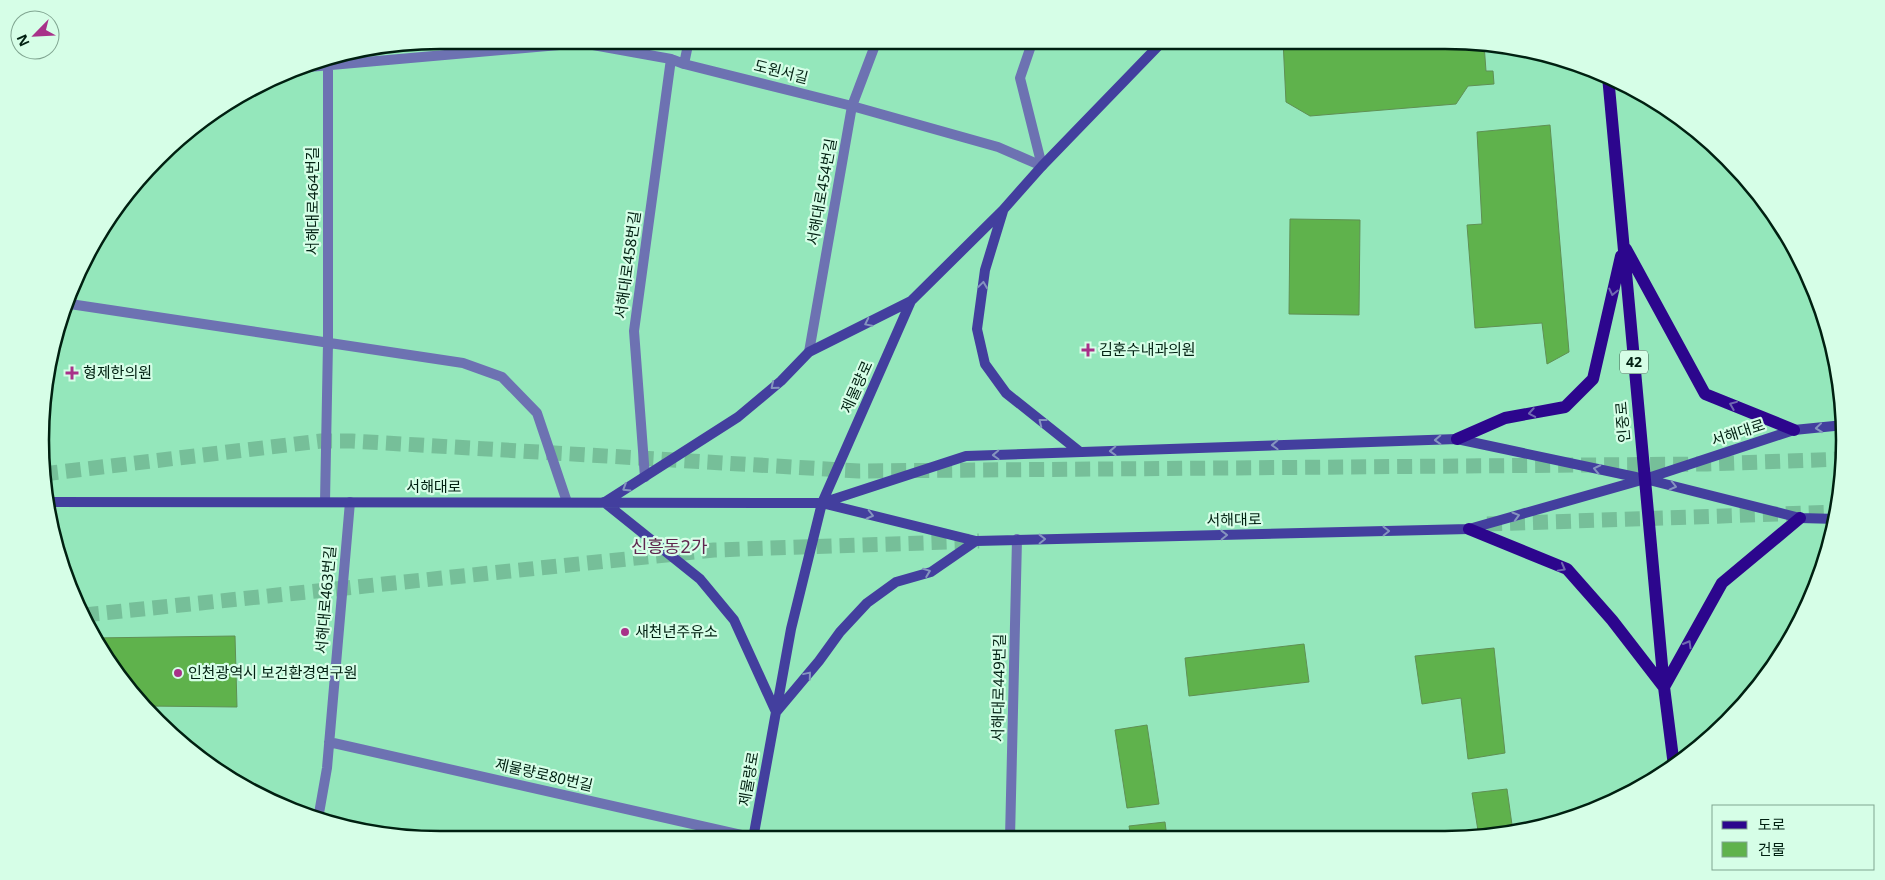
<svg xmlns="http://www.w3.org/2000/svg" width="1885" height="880" viewBox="0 0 1885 880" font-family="'Noto Sans','Noto Sans KR',sans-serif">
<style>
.building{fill:#5fb24c;stroke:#5f9054}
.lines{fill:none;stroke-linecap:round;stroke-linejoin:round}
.highway-tunnel{stroke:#76bf99;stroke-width:15;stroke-dasharray:15 8;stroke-linecap:butt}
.lane{stroke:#6d72b2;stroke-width:10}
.street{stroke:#6d72b2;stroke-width:10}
.secondary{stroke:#433f9e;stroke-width:10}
.primary{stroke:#2c068d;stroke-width:12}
.oneway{stroke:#8595bf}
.oneway2{stroke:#7069b1}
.poi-dot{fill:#a83189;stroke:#d6fee7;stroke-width:2}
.labels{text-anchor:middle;stroke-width:4.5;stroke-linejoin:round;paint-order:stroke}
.shield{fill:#d6fee7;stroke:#406351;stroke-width:1}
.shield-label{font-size:14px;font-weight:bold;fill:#002011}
.street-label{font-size:15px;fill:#002011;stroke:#d6fee7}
.poi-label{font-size:15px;fill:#002011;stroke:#d6fee7;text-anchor:start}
.quarter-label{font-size:18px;fill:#60264f;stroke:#d6fee7}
.rim{fill:none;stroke:#002011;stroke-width:2.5}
</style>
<rect width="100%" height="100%" fill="#94e7bb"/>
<path class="building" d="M1283 40H1445L1484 44 1486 71H1493L1494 84 1468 86 1456 104 1310 116 1286 102Z
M1550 125 1569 352 1547 364 1542 323 1475 328 1467 225 1482 224 1477 132Z
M1290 219 1360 220 1359 315 1289 314Z
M235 636 237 707 148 706 93 638Z
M1304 644 1309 682 1189 696 1185 658Z
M1494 648 1505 753 1468 759 1461 698 1422 704 1415 656Z
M1147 725 1159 804 1127 808 1115 730Z
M1507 789 1513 832 1497 837H1479L1472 793Z
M1165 822 1167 838H1131L1129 826Z"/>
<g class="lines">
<path class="highway-tunnel" d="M43 474 321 441H352L859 471 1707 464 1843 459
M1487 524 1838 512
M84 615 714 550 979 541"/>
<path class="lane" d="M684 64 689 40
M297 68 582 43 671 59 684 64 852 106 998 147 1042 166
M70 304 463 363 502 377 537 413 567 502
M809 352 852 106 877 40
M645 477 634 331 671 59
M325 502 328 343V58"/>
<path class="street" d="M1033 40 1020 78 1042 166
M329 742 759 839
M318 819 327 768 350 502
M1010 838 1017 539"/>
<path class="secondary" d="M1003 211 985 270 977 329 985 364 1006 393 1080 452
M46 502 822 503 976 541 1469 529 1645 479 1800 518 1837 519
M604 502 700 579 734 620 776 712
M605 502 738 417 781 381 809 352 911 301
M822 503 966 456 1457 439 1645 479 1794 430 1844 425
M777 711 819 661 840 632 867 603 896 582 931 572 976 541
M753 839 791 629 822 503 911 301 1003 210 1042 166 1164 40"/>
<path class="primary" d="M1608 76 1664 687 1674 766
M1626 249 1705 394 1794 430
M1457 439 1505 418 1565 407 1593 379 1621 256
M1469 529 1567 569 1612 620 1663 686
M1664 687 1722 583 1800 518"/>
</g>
<defs><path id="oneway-chevron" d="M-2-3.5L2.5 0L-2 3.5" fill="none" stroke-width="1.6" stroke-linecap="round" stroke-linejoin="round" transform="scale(1.25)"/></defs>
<g class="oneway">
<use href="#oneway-chevron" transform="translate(983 285) rotate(-82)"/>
<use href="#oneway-chevron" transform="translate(868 323) rotate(154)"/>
<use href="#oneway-chevron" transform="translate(774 386) rotate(140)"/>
<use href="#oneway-chevron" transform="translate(1042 422) rotate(-142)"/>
<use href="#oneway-chevron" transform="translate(1819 428) rotate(174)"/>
<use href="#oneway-chevron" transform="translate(1438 440) rotate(178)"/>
<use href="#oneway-chevron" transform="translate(1275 445) rotate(178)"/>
<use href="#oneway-chevron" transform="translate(1113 451) rotate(178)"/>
<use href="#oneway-chevron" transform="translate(996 455) rotate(178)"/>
<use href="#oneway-chevron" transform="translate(1597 469) rotate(-168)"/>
<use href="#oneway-chevron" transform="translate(1673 486) rotate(14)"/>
<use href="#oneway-chevron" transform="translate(626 488) rotate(148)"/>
<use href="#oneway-chevron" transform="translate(870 515) rotate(14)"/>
<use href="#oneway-chevron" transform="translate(1516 516) rotate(-16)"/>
<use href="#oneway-chevron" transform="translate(1386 531) rotate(-1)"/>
<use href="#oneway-chevron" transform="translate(1224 535) rotate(-1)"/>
<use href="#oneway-chevron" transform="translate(1042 539) rotate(-1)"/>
<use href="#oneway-chevron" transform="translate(927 572) rotate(-21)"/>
<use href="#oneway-chevron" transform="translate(808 675) rotate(-50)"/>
</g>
<g class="oneway2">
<use href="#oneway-chevron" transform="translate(1613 292) rotate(103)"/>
<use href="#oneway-chevron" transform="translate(1733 405) rotate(-158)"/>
<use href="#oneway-chevron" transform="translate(1532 413) rotate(170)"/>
<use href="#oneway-chevron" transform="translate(1562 568) rotate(29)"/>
<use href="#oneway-chevron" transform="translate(1688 644) rotate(-60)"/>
</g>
<g class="poi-dot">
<path d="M1085.5 342.5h5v5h5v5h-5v5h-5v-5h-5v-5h5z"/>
<path d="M69.5 365.5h5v5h5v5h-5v5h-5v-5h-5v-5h5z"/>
<circle cx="625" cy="632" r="5"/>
<circle cx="178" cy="673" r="5"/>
</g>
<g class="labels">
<rect class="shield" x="1620" y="350.5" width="28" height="23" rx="4"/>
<g class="shield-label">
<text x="1634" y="367">42</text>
</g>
<g class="street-label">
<text transform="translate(781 72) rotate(14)" y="5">도원서길</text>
<text transform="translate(822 192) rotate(-80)" y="5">서해대로454번길</text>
<text transform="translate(313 201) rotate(-90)" y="5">서해대로464번길</text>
<text transform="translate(628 265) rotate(-82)" y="5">서해대로458번길</text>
<text transform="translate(857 387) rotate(-66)" y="5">제물량로</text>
<text transform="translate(1623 422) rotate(-95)" y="5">인중로</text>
<text transform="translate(1738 433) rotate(-18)" y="5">서해대로</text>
<text x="434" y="492">서해대로</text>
<text transform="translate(1234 520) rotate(-1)" y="5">서해대로</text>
<text transform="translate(326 600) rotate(-85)" y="5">서해대로463번길</text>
<text transform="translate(999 688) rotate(-89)" y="5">서해대로449번길</text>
<text transform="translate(544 775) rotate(13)" y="5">제물량로80번길</text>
<text transform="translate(749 779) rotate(-80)" y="5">제물량로</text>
</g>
<g class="poi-label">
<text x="1099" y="355">김훈수내과의원</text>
<text x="83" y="378">형제한의원</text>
<text x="635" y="637">새천년주유소</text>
<text x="188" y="678">인천광역시 보건환경연구원</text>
</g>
<g class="quarter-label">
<text x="669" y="553">신흥동2가</text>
</g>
</g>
<path d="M0 0H1885V880H0ZM440 49H1445A391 391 0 0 1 1836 440V440A391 391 0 0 1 1445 831H440A391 391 0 0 1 49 440V440A391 391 0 0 1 440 49Z" fill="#d6fee7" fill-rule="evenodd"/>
<path class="rim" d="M440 49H1445A391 391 0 0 1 1836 440V440A391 391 0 0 1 1445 831H440A391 391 0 0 1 49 440V440A391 391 0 0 1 440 49Z"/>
<rect x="1712" y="805" width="162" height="65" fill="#d6fee7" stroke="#80a591"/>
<rect x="1722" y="821" width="25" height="8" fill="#2c068d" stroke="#80a591"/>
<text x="1758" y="830" font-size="15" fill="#002011">도로</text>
<rect x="1722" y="842" width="25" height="15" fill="#5fb24c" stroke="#80a591"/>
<text x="1758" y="855" font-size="15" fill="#002011">건물</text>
<g transform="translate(35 35) rotate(246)"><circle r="24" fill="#d6fee7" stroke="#80a591"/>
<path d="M0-4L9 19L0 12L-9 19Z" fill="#a83189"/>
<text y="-8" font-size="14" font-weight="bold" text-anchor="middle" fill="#002011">N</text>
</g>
</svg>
